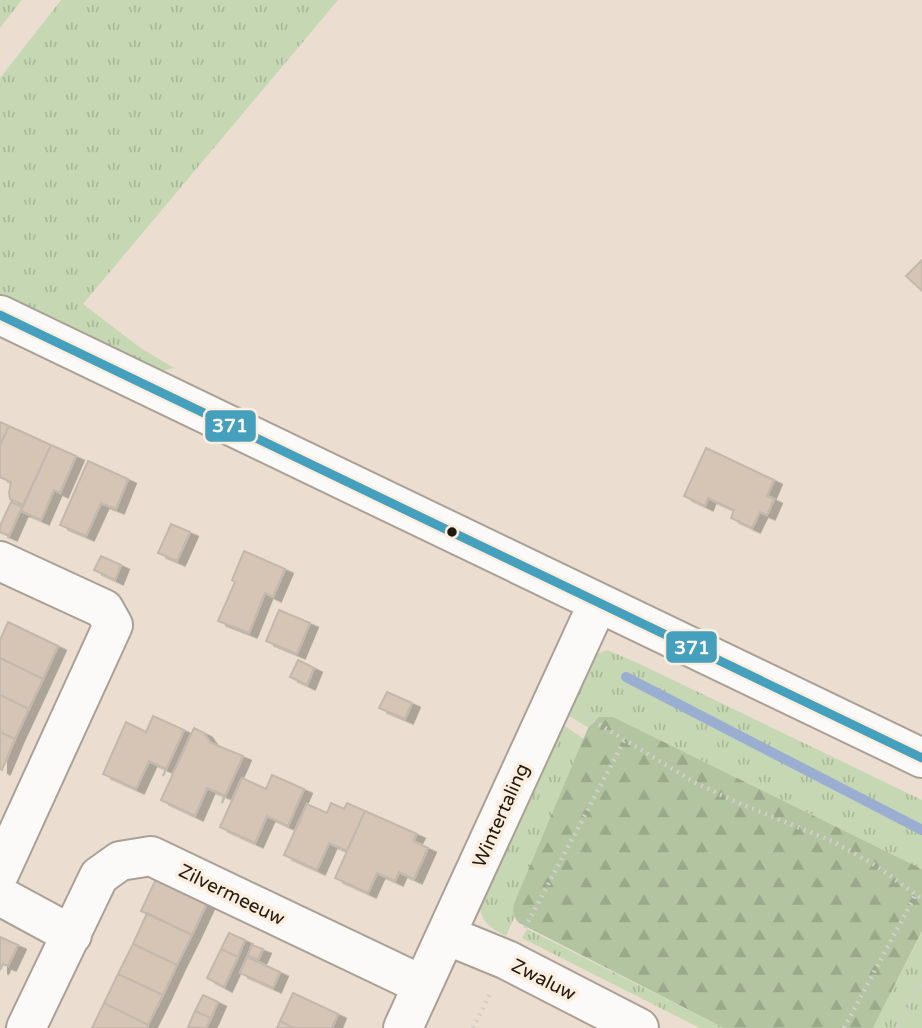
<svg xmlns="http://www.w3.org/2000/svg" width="922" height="1028" viewBox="0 0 922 1028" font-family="'Varela Round',sans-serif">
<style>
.grass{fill:url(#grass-tufts)}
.forest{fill:url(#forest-firs)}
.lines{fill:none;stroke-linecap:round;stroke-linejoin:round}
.stream{stroke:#9aaed2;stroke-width:10}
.building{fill:#d6c5b4;stroke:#c2b8ad;stroke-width:2;filter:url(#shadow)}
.minor-casing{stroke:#aaa095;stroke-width:42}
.path{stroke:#d2cfcb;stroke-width:4.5;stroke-dasharray:2 5;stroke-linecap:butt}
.minor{stroke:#fcfaf8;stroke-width:38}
.bus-1-casing{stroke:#fceede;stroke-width:14}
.bus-1{stroke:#45a0bd;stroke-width:9}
.bus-dot{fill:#221a10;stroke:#fceede;stroke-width:2.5}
.labels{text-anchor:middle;stroke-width:7;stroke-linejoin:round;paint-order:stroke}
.street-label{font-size:19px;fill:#221a10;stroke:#fceede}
.line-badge{stroke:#fceede;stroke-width:2.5}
.badge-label{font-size:19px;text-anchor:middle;font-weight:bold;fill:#fff}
</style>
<defs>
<pattern id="grass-tufts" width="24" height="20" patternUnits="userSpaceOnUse" patternTransform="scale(1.75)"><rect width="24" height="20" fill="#c6d8b3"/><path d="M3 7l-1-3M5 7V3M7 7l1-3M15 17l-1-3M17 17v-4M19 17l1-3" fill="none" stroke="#aab999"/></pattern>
<pattern id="forest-firs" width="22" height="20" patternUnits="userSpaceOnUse" patternTransform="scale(1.75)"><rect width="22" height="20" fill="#b2c5a0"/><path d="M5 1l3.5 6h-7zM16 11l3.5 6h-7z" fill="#99a989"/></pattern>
<filter id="shadow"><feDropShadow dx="8" dy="4.5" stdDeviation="0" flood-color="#0004"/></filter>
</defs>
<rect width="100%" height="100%" fill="#ebded0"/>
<path class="grass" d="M0 0H22L0 28Z
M61 0H338L83 304 142 349 174 368 150 374 0 300V78Z
M607 650 640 664 922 800V869L613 717 594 722 589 728 564 713 590 657Z
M559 722 584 739 515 901 513 910 514 918 506 936C490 928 481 922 479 903Z
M527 929 724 1028H700L522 938Z
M922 931V1028H873L921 934Z"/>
<path class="forest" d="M599 717H613L922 869V931L873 1028H724L519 923C512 916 512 910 515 901L588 728Z"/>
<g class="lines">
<path class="stream" d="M626 677 922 830"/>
</g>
<path class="building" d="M922 260V291L906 276Z
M0 422 9 426 0 445Z
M9 426 51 445 23 505 10 499 9 493 11 482 0 477V445Z
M51 445 76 456 60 493 54 490 41 520 21 511Z
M706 448 774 480 767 496 774 499 767 515 760 512 752 528 731 518 734 510 708 498 705 506 684 496Z
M88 461 128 479 116 509 101 503 86 536 60 525Z
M11 502 22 507 9 536 0 532V526Z
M171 524 190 532 177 561 158 553Z
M244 551 285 569 273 597 265 593 249 633 218 621 235 582 232 580Z
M101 556 121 565 115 580 94 570Z
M279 610 310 623 297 654 266 641Z
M8 622 58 646 43 679 0 658V640Z
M0 658 43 679 29 709 0 695Z
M298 660 314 668 307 685 290 677Z
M387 692 412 703 405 719 379 708Z
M0 695 29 709 15 739 0 732Z
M153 716 184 730 163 776 166 769 149 761 136 789 103 774 126 722 146 732Z
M194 728 204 733 211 743 243 756 222 803 224 795 207 788 195 816 161 800Z
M0 732 15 739 2 770 0 769Z
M272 775 304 789 288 826 267 816 255 843 220 827 242 778 266 789Z
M331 803 344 809 347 803 365 811 347 851 329 843 317 870 284 855 307 804 327 813Z
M365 811 417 834 413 841 428 848 414 879 399 872 395 881 377 873 368 893 335 878Z
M156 879 207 903 192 935 141 911Z
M147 913 192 935 177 965 133 944Z
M229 933 245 940 238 957 221 949Z
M0 937 18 945 8 966 3 964 0 970Z
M133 944 177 965 163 995 118 974Z
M252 945 263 949 258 960 248 955Z
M221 949 238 957 224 987 207 978Z
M247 957 280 972 273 988 240 973Z
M118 974 163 995 148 1025 104 1003Z
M293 993 338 1014 332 1028H294L280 1021Z
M203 995 218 1002 211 1018 195 1011Z
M104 1003 148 1025 147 1028H92Z
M195 1011 211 1018 206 1028 188 1027Z
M280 1021 294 1028H277Z"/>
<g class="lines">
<defs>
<path id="minor" d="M0 315 922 758
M0 561 104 609 113 625 0 872
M0 896 72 935
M446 935 507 960 639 1028
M26 1028 99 876 120 861 151 856 422 985
M403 1028 598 603"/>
</defs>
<use href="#minor" class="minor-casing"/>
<path class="path" d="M587 717 694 782 736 802 832 841 875 865 922 899
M525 928 624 741
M473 1028 490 994
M844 1028 916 894
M897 1028 922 979"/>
<use href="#minor" class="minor"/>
<defs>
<path id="bus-1" d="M0 315 922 758"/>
</defs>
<use href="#bus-1" class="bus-1-casing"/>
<use href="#bus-1" class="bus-1"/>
</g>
<circle class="bus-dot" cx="452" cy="532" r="6"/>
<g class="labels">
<g class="street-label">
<text transform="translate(500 815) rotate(-66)" y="7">Wintertaling</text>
<text transform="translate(232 894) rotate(26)" y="7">Zilvermeeuw</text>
<text transform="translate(544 979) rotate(27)" y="7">Zwaluw</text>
</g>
</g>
<g class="line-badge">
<rect x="204" y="409" width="53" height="34" rx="7" fill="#45a0bd"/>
<rect x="665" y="630" width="53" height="34" rx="7" fill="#45a0bd"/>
</g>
<g class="badge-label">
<text x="230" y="432">371</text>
<text x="692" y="654">371</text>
</g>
</svg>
